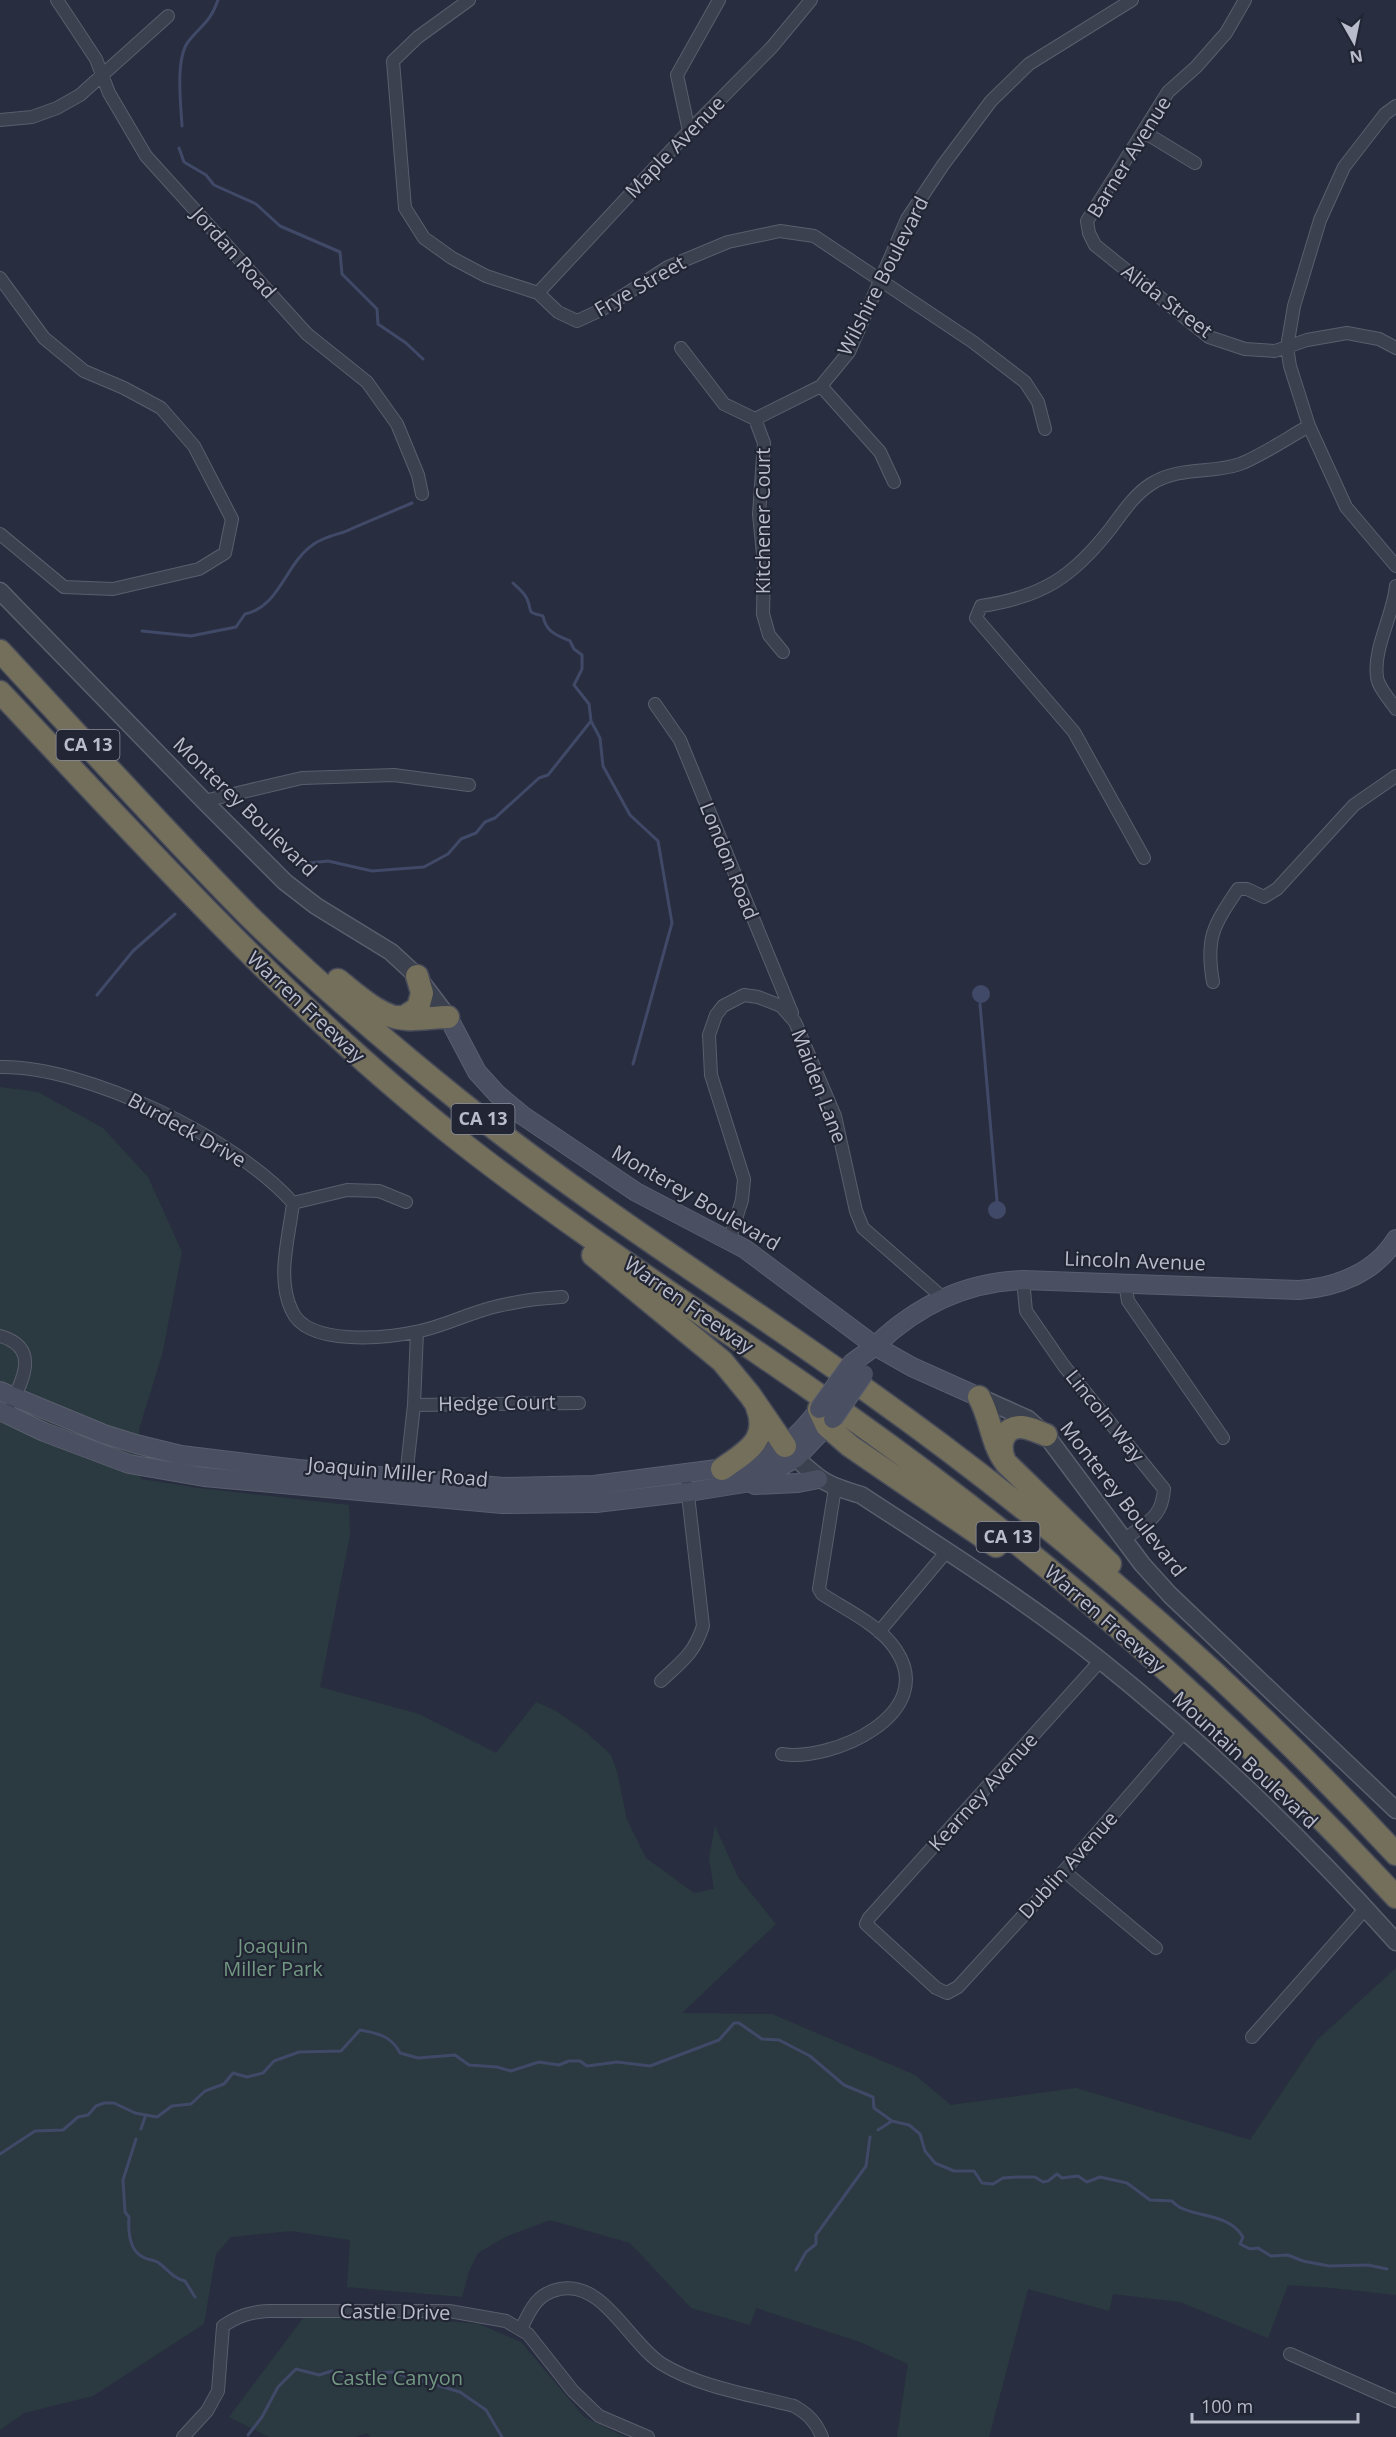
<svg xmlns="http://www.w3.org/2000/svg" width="1396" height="2437" viewBox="0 0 1396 2437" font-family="'Open Sans',sans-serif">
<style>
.green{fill:#2a3a40}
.water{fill:#404967}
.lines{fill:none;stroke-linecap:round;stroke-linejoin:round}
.stream{stroke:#404967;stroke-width:3}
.minor-casing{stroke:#5a5e6d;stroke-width:14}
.tertiary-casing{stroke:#5a5e6d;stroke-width:19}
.secondary-casing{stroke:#5a5e6d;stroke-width:20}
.motorway-casing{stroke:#474b5a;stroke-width:25}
.minor{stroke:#3c414f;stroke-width:12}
.tertiary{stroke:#3c414f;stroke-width:16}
.secondary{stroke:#4a4f62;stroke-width:18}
.motorway{stroke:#746f5a;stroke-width:22}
.secondary-bridge-casing{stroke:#5a5e6d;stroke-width:20;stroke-linecap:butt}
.secondary-bridge{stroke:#4a4f62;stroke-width:18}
.labels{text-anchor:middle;stroke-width:4.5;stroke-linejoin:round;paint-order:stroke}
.shield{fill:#212534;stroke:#8b8f9d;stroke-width:1.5}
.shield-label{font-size:18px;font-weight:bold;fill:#b9bcca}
.street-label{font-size:20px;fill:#b9bcca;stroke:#212534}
.park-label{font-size:20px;fill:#729882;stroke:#212534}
</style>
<rect width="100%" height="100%" fill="#282e3f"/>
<path class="green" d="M0 1087 38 1092 103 1128 148 1177 182 1252 162 1355 139 1429 141 1479 198 1488 349 1505 350 1535 320 1687 419 1714 496 1753 536 1702 556 1711 586 1732 611 1755 617 1772 627 1820 646 1858 694 1893 714 1889 709 1858 715 1826 738 1877 776 1924 682 2013 772 2014 915 2075 951 2105 1076 2088 1250 2140 1317 2040 1396 1968V2295L1333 2288 1288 2285 1268 2338 1180 2302 1113 2294 1109 2311 1028 2289 989 2437H897L908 2364 860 2342 756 2308 750 2325 691 2308 630 2243 550 2220 507 2236 478 2253 469 2271 462 2297 347 2287 350 2240 291 2231 231 2237 216 2254 204 2324 93 2396 24 2413 0 2430Z
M304 2317 414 2318 479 2324 521 2342 584 2417 625 2437H370L367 2433 355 2437H269L229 2417Z"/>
<path class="water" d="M972 994a9 9 0 1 1 18 0a9 9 0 1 1-18 0Z
M988 1210a9 9 0 1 1 18 0a9 9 0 1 1-18 0Z"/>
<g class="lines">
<path class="stream" d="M182 126C181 105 175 60 188 42 201 25 210 23 218 0
M179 148 184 162 206 175 214 185 256 204 280 226 340 252 342 274 377 309 378 324 406 343 423 359
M513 583C517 587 525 593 527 599 533 612 525 612 543 616 546 632 556 635 570 641L574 649 582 655V669L574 685 589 704 591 721 600 738 603 766 630 815 658 841 672 923 633 1064
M142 631 191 636 236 627 245 614C280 607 285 563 314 544 322 538 334 535 344 532 366 522 389 513 412 503
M301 864 328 861 372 871 424 867 448 854 461 839 476 833 485 822 495 818 539 778 548 775 591 721
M97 995 133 951 175 914
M980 1004 997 1201
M141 2129 145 2117
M878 2130 892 2121
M136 2139 123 2180 125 2212 129 2217C128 2232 129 2252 145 2258 151 2261 153 2259 159 2263 168 2270 173 2278 185 2281L195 2297
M0 2154 35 2131 63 2130 78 2117 88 2115 96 2106 104 2103H114L135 2113 157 2117 172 2106 191 2104 205 2091 224 2084 233 2073 247 2077 263 2073 274 2061 299 2052 341 2051 360 2030C377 2033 392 2036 400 2053L418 2058 455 2055 469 2065 497 2067 511 2071 539 2062 559 2065 569 2061H580L587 2066 617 2062 650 2066 719 2040 734 2023H739L762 2039 779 2040 810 2056 844 2085 873 2097 874 2108 892 2121 909 2125 920 2134 925 2151 935 2163 954 2171H974L982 2183 993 2184 1003 2178 1017 2177H1035L1043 2182 1048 2181 1057 2174 1062 2178 1078 2176 1087 2182 1100 2177 1127 2183 1150 2200 1172 2201C1187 2219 1227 2210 1243 2237L1240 2244 1250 2249 1258 2248 1271 2256 1288 2255 1303 2261 1329 2266 1368 2265 1387 2269
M796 2270 806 2252 816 2244V2235L866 2166 870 2137
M248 2435 262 2417 278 2387 296 2369 319 2375 332 2371 351 2378 358 2375 369 2378 380 2373 392 2372 460 2392 486 2410 502 2437"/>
<defs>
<path id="minor" d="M57 0 96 59 109 93 146 156 307 334 367 382 397 424 418 475 422 494
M469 0 418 37 393 61 405 208 424 238 452 258 486 276 538 293 558 312 577 321 601 310 668 267 728 242 780 231 814 236 973 342 1025 382 1038 402 1045 429
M1245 0 1226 33 1196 67 1168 92 1087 221 1089 233 1095 245 1209 337 1245 349 1275 351 1307 340 1347 333 1379 339 1396 348
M1396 106 1385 114 1344 167 1320 220 1294 306 1287 347 1290 366 1309 426 1346 507 1396 566
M0 120 32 117 57 108 80 95 168 16
M689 131 677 75 719 0
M1144 132 1195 163
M0 278 44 338 84 371 124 388 161 408 194 446 232 519 225 553 199 569 113 589 64 587 0 534
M538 293 689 131 772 47 811 0
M681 348 724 404 755 419 764 443 759 514 764 564 763 614 769 635 783 652
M821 386 880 452 894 482
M755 419 821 386 849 352 907 219 943 165 991 101 1029 64 1132 0
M1396 586C1393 616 1373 648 1377 677 1378 687 1390 700 1396 709
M655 704 680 740 792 1013
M204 801 302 778 394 775 469 785
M1144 858 1074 732 976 618 981 606C1042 597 1073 577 1111 528 1123 512 1134 495 1151 484 1179 466 1212 474 1240 464 1261 456 1289 437 1309 426
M1213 982C1205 937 1214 925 1238 889H1247L1264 897 1277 889 1354 805 1396 776
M0 1067C85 1065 237 1139 293 1203 289 1238 276 1278 292 1311 308 1347 388 1338 420 1331 447 1325 471 1312 498 1306 519 1301 540 1298 562 1297
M293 1203 347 1190 379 1191 406 1202
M729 1241 742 1200 744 1179 711 1075 709 1035 716 1015 723 1006 744 995 758 997 781 1006 795 1022 835 1116 856 1211 863 1228 942 1297
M1023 1280 1026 1311 1064 1366 1164 1489C1162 1519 1146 1522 1124 1540
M1125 1283 1128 1301 1223 1438
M0 1336C38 1347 25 1376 12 1402
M414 1405 579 1403
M405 1486 414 1405 417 1332
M879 1632 947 1551
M1101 1660 869 1918 866 1924 936 1988 947 1993 958 1987 1064 1871 1184 1732
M661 1681C682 1661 694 1654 703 1626L687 1486
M782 1754C832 1762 939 1714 896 1650 880 1625 846 1610 822 1594L819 1589 835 1488
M1064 1871 1156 1948
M1252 2037 1366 1908
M521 2329C530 2310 537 2293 560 2289 603 2280 629 2343 662 2364 699 2387 752 2395 794 2406 808 2414 816 2422 822 2437
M1290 2354 1396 2401
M183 2437 207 2411 218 2391 223 2326C238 2316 250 2312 268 2311H449L506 2321 528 2334 573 2391 599 2416 648 2437"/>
<path id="tertiary" d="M0 591 204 801 285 882 316 906 391 952 417 976 448 1017
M979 1397 1028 1419 1046 1435 1142 1564 1170 1595 1396 1810
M796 1458C822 1482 827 1485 861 1495 942 1548 1025 1600 1100 1660 1206 1745 1306 1841 1396 1942"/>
<path id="secondary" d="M448 1017 477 1072 497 1094 522 1115 636 1192 745 1249 875 1346 912 1367 979 1397
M851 1364C859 1357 869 1352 877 1344 918 1305 965 1282 1023 1280L1299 1290C1337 1287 1375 1273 1396 1239
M0 1391 104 1434 136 1444 181 1455 298 1469 503 1487 594 1485 740 1466C775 1457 798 1438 819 1409
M0 1411 44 1432 129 1464 152 1468 204 1477 502 1504 596 1503 689 1492 745 1483 764 1476 796 1458 833 1419
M755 1485 798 1483 818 1479"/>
<path id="motorway" d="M0 651C82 739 163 829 248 915 314 980 385 1041 457 1099 590 1206 735 1296 873 1395 1061 1529 1239 1685 1396 1854
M0 692C150 851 293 1011 466 1146 615 1262 777 1360 928 1474 1096 1600 1253 1743 1396 1897
M338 980C357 995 381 1018 406 1019 420 1020 434 1017 448 1017
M395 1017H404L418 1008 422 993 417 976
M593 1255 722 1361 750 1395 785 1446
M979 1397C991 1418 991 1443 1006 1463L1110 1564
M819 1409 827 1426 850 1446 996 1546
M1004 1459C998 1444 1004 1426 1022 1427 1031 1428 1038 1432 1046 1435
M722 1469C746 1452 770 1440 757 1407"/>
</defs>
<use href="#minor" class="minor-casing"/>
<use href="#tertiary" class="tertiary-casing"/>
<use href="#secondary" class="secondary-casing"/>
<use href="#motorway" class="motorway-casing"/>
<use href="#minor" class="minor"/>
<use href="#tertiary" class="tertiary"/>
<use href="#secondary" class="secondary"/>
<use href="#motorway" class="motorway"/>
<defs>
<path id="secondary-bridge" d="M819 1409 851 1364
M833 1419 864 1374"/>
</defs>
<use href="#secondary-bridge" class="secondary-bridge-casing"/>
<use href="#secondary-bridge" class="secondary-bridge"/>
</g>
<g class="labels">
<g class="shield">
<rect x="56.5" y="730" width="63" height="30" rx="4.5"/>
<rect x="451.5" y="1104" width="63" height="30" rx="4.5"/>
<rect x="976.5" y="1522" width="63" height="30" rx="4.5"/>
</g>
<g class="shield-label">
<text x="88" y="751">CA 13</text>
<text x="483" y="1125">CA 13</text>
<text x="1008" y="1543">CA 13</text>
</g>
<g class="street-label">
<text transform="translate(675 147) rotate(-46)" y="7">Maple Avenue</text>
<text transform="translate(1129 157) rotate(-58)" y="7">Barner Avenue</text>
<text transform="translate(234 253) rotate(48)" y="7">Jordan Road</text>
<text transform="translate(883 276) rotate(-63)" y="7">Wilshire Boulevard</text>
<text transform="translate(640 286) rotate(-30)" y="7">Frye Street</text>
<text transform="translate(1167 301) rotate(37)" y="7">Alida Street</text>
<text transform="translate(763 521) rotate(-90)" y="7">Kitchener Court</text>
<text transform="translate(245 807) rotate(44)" y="7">Monterey Boulevard</text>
<text transform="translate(729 861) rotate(68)" y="7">London Road</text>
<text transform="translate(306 1007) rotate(43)" y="7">Warren Freeway</text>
<text transform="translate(819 1086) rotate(69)" y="7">Maiden Lane</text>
<text transform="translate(187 1130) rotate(29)" y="7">Burdeck Drive</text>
<text transform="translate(696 1198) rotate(30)" y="7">Monterey Boulevard</text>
<text transform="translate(1135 1261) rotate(2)" y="7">Lincoln Avenue</text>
<text transform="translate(689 1305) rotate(35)" y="7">Warren Freeway</text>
<text transform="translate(497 1403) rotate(-1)" y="7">Hedge Court</text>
<text transform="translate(1105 1416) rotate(51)" y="7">Lincoln Way</text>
<text transform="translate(398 1472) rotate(5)" y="7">Joaquin Miller Road</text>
<text transform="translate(1123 1499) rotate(52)" y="7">Monterey Boulevard</text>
<text transform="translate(1105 1619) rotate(41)" y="7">Warren Freeway</text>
<text transform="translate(1245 1760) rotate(43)" y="7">Mountain Boulevard</text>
<text transform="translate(983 1792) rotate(-48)" y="7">Kearney Avenue</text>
<text transform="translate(1068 1865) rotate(-48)" y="7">Dublin Avenue</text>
<text transform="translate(395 2312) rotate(1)" y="7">Castle Drive</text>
</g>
<g class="park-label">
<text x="273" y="1953">Joaquin<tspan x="273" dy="23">Miller Park</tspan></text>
<text x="397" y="2385">Castle Canyon</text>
</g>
</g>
<g transform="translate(1354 42) rotate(171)" stroke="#212534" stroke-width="4.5" paint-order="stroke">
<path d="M0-4.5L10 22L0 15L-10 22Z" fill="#b9bcca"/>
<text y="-9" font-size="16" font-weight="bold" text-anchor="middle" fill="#b9bcca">N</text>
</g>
<path d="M1192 2413v9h166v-9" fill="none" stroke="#b9bcca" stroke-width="3"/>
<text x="1201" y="2413" font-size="18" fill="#b9bcca" stroke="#212534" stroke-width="4.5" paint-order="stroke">100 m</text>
</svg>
